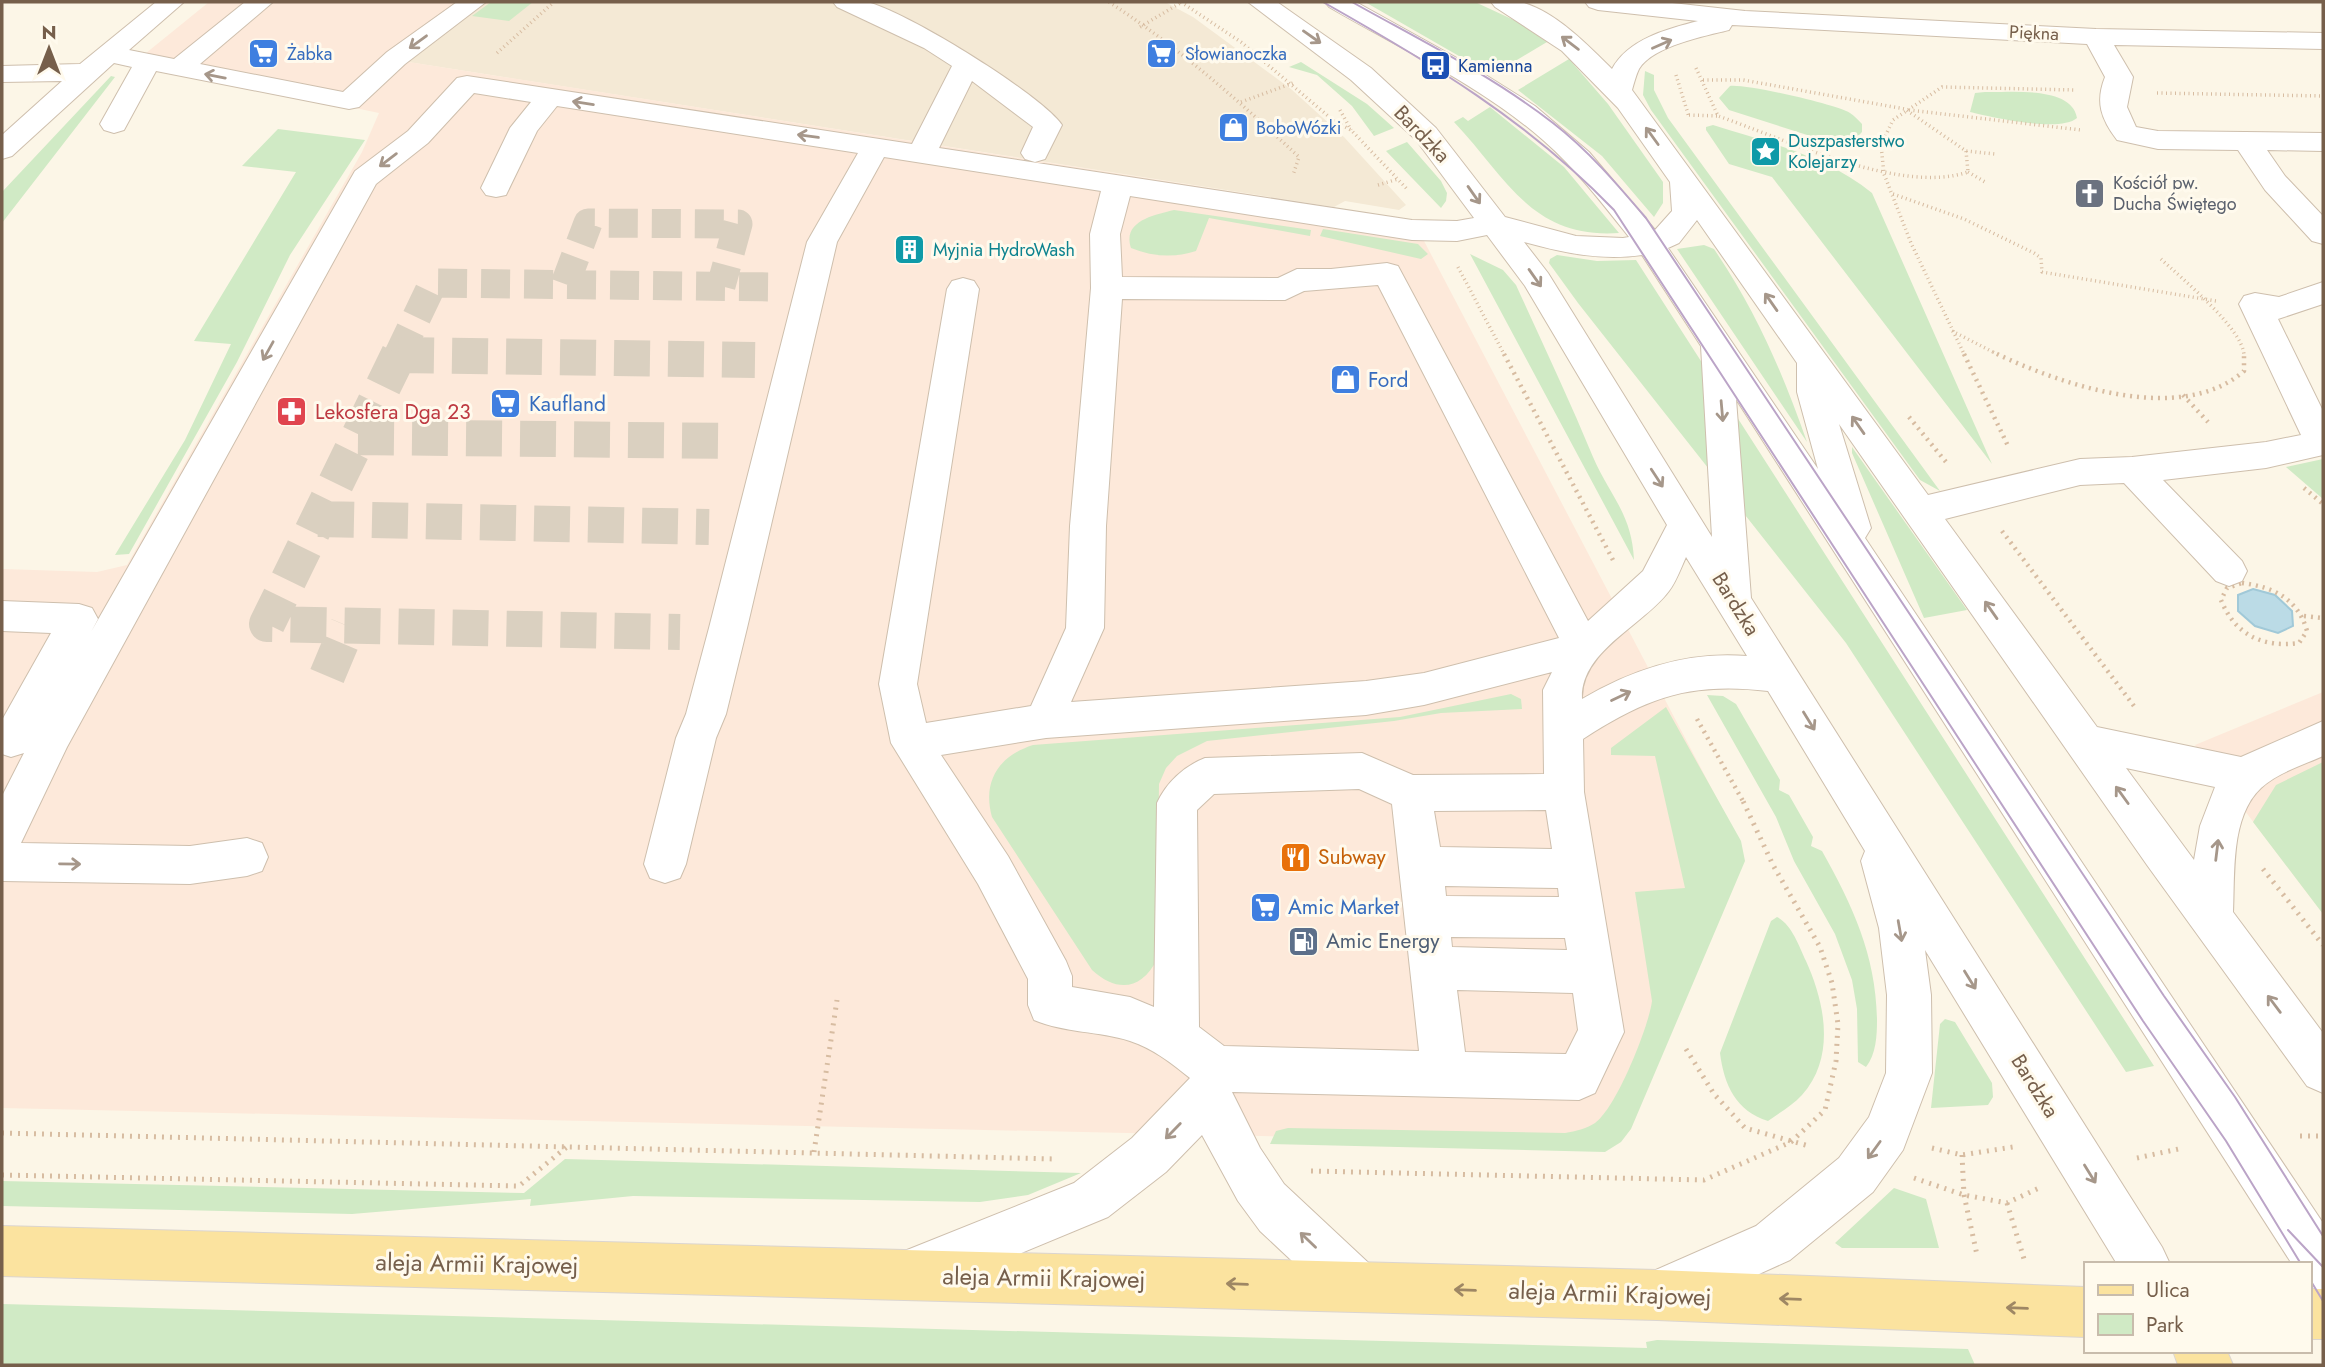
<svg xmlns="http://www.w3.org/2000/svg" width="2325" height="1367" viewBox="0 0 2325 1367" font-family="Jost,sans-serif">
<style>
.residential{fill:#f4e9d5}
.commercial{fill:#fde9da}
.green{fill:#d0eac5}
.water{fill:#bbdbe6;stroke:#a1c9d8;stroke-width:2}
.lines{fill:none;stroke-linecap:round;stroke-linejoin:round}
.minor-tunnel-far1{stroke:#dad0c0;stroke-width:29;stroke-dasharray:29 14;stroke-linecap:butt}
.minor-tunnel{stroke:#dad0c0;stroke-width:36;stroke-dasharray:36 18;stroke-linecap:butt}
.minor-casing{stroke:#cebfad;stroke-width:2}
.major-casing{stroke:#dbd5d0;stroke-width:2}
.path-far2{stroke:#d7bca1;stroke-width:3.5;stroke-dasharray:1 3.5;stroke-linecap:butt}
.path-far1{stroke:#d7bca1;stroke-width:4.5;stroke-dasharray:2 5;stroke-linecap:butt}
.path{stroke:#d7bca1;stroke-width:5;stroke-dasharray:2 6;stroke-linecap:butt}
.minor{fill:#fff;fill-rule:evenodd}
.major{fill:#fbe39f;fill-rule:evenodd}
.tram{stroke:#bba4c7;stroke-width:2}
.path-bridge-far1{stroke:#d7bca1;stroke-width:3.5;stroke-dasharray:1 3.5;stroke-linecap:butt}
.path-bridge{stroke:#d7bca1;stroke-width:4.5;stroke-dasharray:2 5;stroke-linecap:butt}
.oneway{stroke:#a6978a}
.oneway2{stroke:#9e8764}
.labels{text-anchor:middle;stroke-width:6;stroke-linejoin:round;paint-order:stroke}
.far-street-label{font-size:18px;fill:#765f4b;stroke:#fffaed}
.far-shop-label{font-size:18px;fill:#366cbe;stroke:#fffaed;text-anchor:start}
.far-transit-label{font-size:18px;fill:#164399;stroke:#fffaed;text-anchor:start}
.far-culture-label{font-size:18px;fill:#0d838f;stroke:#fffaed;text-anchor:start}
.far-worship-label{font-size:18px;fill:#5b616d;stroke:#fffaed;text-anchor:start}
.street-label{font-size:21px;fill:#765f4b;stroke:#fffaed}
.shop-label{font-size:21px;fill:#366cbe;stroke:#fffaed;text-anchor:start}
.health-label{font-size:21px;fill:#be3a42;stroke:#fffaed;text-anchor:start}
.food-label{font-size:21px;fill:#c56008;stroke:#fffaed;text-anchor:start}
.service-label{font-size:21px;fill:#4e5e75;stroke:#fffaed;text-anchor:start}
.near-street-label{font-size:24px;fill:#765f4b;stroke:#fffaed}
</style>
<rect width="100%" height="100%" fill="#fcf6e7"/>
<path class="residential" d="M486 2H1165L1193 17 1291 89 1344 137 1406 205 1399 210 1345 201 1334 207 408 62 412 55Z"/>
<path class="commercial" d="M209 2H486L413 55 409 62 1413 220 1735 833 1742 861 1618 1144 2 1108V569L97 572 127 565 362 152 379 113 135 62Z
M2323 692V914L2195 745Z"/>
<path class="green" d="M491 2H533L509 21 472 16Z
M1365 2H1475L1516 21 1547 42 1492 75Z
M1569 59 1608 104 1663 182V203L1654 217 1602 156 1518 90Z
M1301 62 1367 104 1394 128 1374 136 1352 106 1317 75 1289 67Z
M1645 71 1654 75V90L1668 118 1940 491 1920 480 1651 110 1643 95Z
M111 76 115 77 2 223V192Z
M1730 86C1747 84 1835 104 1850 113 1855 116 1858 120 1862 124V132L1853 141 1823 140 1729 110 1719 98Z
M1985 92C2009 93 2072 85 2077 118 2060 133 1991 117 1970 112L1975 93Z
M1490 107 1564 167 1619 233C1531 239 1507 178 1454 122L1463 117 1468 121Z
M1713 125C1769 143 1826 155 1872 193L1992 464 1772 177 1729 164 1706 130V127Z
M278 129 365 140 290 255 237 362 129 554 115 555 185 440 231 344 194 341 296 172 242 166Z
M1407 142 1441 181 1447 193 1446 201 1441 208 1386 151Z
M1174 210 1311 230 1310 236 1209 218 1196 251C1174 258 1153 257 1131 248 1122 221 1154 215 1174 210Z
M1323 229 1418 244 1428 254 1421 259 1320 236Z
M1704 245 1714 249C1756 311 1782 371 1807 442L1677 249Z
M1470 254 1503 270 1516 285C1542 342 1569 399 1593 457 1610 496 1632 514 1634 560Z
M1557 255 1597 261 1636 260 2154 1066 2126 1072 1846 643 1578 303 1549 263 1550 259Z
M1852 447 1967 610 1924 618 1852 453Z
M2323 459V499L2286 467Z
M1511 694 1521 699 1522 709 1441 713 1394 721 1207 741 1177 756 1166 768 1159 784 1157 959C1142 990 1117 993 1092 970L992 817C982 781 999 756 1033 745L1400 717Z
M1707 695 1723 696 1736 704 1780 780 1779 790 1789 795 1813 837 1811 846 1822 851C1853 906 1876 956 1877 1020 1877 1036 1876 1054 1866 1067L1858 1062 1857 1009 1852 980 1835 934 1794 861 1776 817Z
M1666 707 1741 841 1745 861 1631 1129 1621 1142 1605 1152 1270 1144 1276 1131 1288 1128 1565 1133C1576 1131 1586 1129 1595 1123 1616 1109 1649 1026 1652 1001L1635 892 1685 888 1655 756 1611 755V748Z
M2323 762V914L2253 822 2276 785Z
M1777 917C1792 925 1799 946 1806 961 1825 1003 1836 1057 1802 1095 1793 1105 1779 1113 1768 1121 1736 1111 1724 1085 1720 1053L1771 921Z
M1945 1019 1955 1022 1992 1083 1993 1097 1988 1105 1931 1108 1940 1024Z
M565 1159 1081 1173 1028 1195 980 1202 633 1196 530 1206 531 1199 352 1214 2 1206V1181L524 1193Z
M1894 1188 1926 1199 1939 1248H1842L1835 1243Z
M2 1304 1647 1348 1646 1342 1657 1340 1968 1349 1975 1365H2Z"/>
<path class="water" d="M2253 589 2275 595 2292 611 2293 626 2278 633 2255 626 2238 611V595Z"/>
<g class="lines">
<path class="minor-tunnel-far1" d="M565 284 588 223 738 224 721 286
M398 355 439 356
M398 356 433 283 775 287"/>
<path class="minor-tunnel" d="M399 354 267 624 680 632
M398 355 755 360
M358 437 732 441
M318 519 709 527
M327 676 348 626"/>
<defs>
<path id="minor" d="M156 2H184L129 50 174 59 245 2H273L200 64 343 92 387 52 457 2H486L405 64 359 107 349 109 156 71 124 130 114 133 104 130 100 124 132 67 114 63 12 156 2 159V135L62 81 2 82V66L80 64Z
M833 2C843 2 856 0 866 2 903 9 1042 95 1062 125L1045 159 1035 162 1025 159 1021 153 1033 127 972 81 939 148 1412 220 1457 221 1474 218 1416 140 1351 80 1248 2H1277L1371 68 1436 128 1505 217 1576 236 1623 238 1629 237C1602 203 1576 169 1543 140 1480 85 1401 49 1329 7L1325 2H1356L1473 67 1535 106 1589 152 1655 230 1672 211 1670 182 1618 108 1562 51 1495 7 1491 2C1501 2 1515 0 1524 3 1557 13 1589 46 1612 69 1628 39 1667 29 1698 21L1598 10 1589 7 1585 2H1663L1745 11 2096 29 2323 33V49L2114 45 2133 77 2127 107 2136 127 2158 131 2323 133V151L2267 150 2285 176 2323 216V244L2312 241 2265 190 2238 150 2158 149 2117 140C2101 119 2095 102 2105 77L2087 44 1732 25 1729 30C1705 36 1653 46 1639 69 1636 75 1634 83 1632 90L1928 495 2080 459 2132 457 2266 442 2301 435 2239 304 2244 296 2255 293 2279 297 2323 282V304L2278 319 2323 411V455L2266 468 2163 480 2242 561 2247 571 2242 581 2229 586 2216 581 2124 483 2080 485 1945 519 2097 727 2241 757 2323 721V756C2303 765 2277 773 2261 788 2230 817 2235 874 2233 912L2323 1033V1093L2307 1086 2147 865 1839 424 1871 528 1865 538 2323 1223V1292L2309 1286V1264H2292L1736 399 1751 598 2162 1247 2170 1264H2117L1925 950 1931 995 1932 1073 1903 1150 1873 1192 1790 1260 1660 1319 1642 1312 1635 1294 1642 1276 1756 1226 1839 1158 1869 1117 1886 1073 1887 995 1879 928 1861 861 1865 851 1768 691C1691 682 1647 697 1583 739L1584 792 1624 1032 1595 1093 1579 1100 1232 1092 1260 1148 1284 1184 1375 1269 1382 1287 1375 1305 1357 1312 1339 1305 1260 1231 1238 1201 1202 1135 1166 1172 1108 1217 915 1297 897 1290 890 1272 897 1254 1074 1183 1132 1138 1190 1078C1171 1063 1154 1049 1130 1041 1099 1031 1065 1033 1034 1020L1028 1005V979L978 884 891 743 879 684 947 289 952 281 963 278 974 281 979 289 917 684 926 723 1031 706 1066 628 1070 526 1091 288 1090 234 1101 191 884 157 837 242 747 628 726 714 716 738 686 864 680 878 665 883 650 878 644 864 676 738 686 714 709 628 807 242 858 153 557 106 537 131 506 195 496 197 486 195 481 188 510 128 531 102 474 93 428 143 376 184 67 747 21 843 190 846 247 838 262 843 268 857 262 871 247 876 190 884 2 881V796L24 753 11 757 2 754V720L51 633 2 631V601L79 604 92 608 98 619 91 632 355 171 408 131 457 78 467 76 912 144 952 66 924 48 837 7ZM1130 196 1412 240 1457 241 1487 235 1525 286 1667 525 1643 571 1588 621 1398 266 1387 263 1331 269H1297L1278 278 1122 277 1120 234ZM1697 220 1797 363V392L1818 469 1668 248 1679 243ZM1524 242C1564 253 1601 261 1642 255L1701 346 1712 537 1548 273ZM1378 285 1559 638 1424 673 1366 681 1071 702 1104 628 1106 526 1122 299 1285 300 1304 291ZM1686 557 1747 656C1687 651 1633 669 1582 699 1580 651 1644 625 1669 591 1676 582 1681 568 1686 557ZM1552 672 1543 690 1544 774 1413 775 1362 753 1205 758C1184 766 1166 783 1157 803L1154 1007 1130 997 1072 987V976L1066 961 1008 856 941 755 1046 738 1366 715 1424 705ZM2126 768 2215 787 2200 826 2194 860ZM1359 789 1392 804 1419 1051 1224 1046 1199 1027 1197 810 1214 794ZM1546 810 1552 849 1440 847 1434 811ZM1445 886 1558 888 1559 897 1446 896ZM1451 937 1565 938 1567 950 1452 947ZM1457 990 1573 993 1578 1030 1566 1054 1465 1052Z"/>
<path id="major" d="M2 1226 1657 1270 2085 1287V1337L1657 1320 2 1276Z
M2309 1289H2323V1339H2309Z
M2173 1351H2227L2233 1365H2178Z"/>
</defs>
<use href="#minor" class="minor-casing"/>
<use href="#major" class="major-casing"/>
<path class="path-far2" d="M1109 2C1178 47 1239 101 1299 157L1293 175
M1181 2 1241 42 1334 121 1351 130 1408 190
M1140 27 1182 2
M497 53 554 2
M1696 68 1718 116C1785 139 1900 195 1968 172L1966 151
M1676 75 1689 117
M1703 80H1743L1905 109 1966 151 1995 154
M2157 93 2323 96
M1241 102 1293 83
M1340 110 1351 130
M1909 110 2081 130
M1689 115 1718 116
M1968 172 1985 182
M1378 185 1398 179
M1893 194 1964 219 2034 253 2041 258 2042 272 2216 301
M1458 267 1505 356
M1952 331 1993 352
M1965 356 1911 243 1884 174 1881 145 1893 120 1942 87 2075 90"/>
<path class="path-far1" d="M1504 354 1613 560
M1964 354 2009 448
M2183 395 2208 422
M1909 417 1946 462
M2304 488 2323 504
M2002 531 2134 706
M2242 583C2274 587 2298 599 2307 631L2299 643C2263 648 2235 635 2221 600L2227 588Z
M2304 616 2323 618
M1697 719 1744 803"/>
<path class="path" d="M2263 869 2323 945
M1686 1049 1714 1094 1745 1128 1809 1146
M2 1133 1055 1159
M2300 1136H2323
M1932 1148 1962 1155 2013 1147
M814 1152 837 1000
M1962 1155 1964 1195 1977 1255
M2137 1158 2183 1148
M1311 1171 1704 1180 1791 1142 1825 1110 1836 1061 1838 1024 1832 983 1820 947 1773 865 1743 801
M2 1175 519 1186 568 1146
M1914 1178 1964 1195 2007 1203 2039 1188
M2007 1203 2024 1259"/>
<use href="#minor" class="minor"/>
<use href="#major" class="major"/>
<path class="tram" d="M1323 2C1431 63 1527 120 1614 210L2143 1021 2226 1141 2301 1264
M1352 2C1420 40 1491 75 1553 123 1588 150 1617 184 1646 218L2164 996 2235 1097 2323 1236
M2288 1230 2323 1267
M2309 1278 2323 1301"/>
<path class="path-bridge-far1" d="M2161 259C2181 278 2244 329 2244 356
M1993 352 2001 356"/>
<path class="path-bridge" d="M1997 354C2063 385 2181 426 2244 371V354"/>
</g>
<defs><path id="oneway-shaft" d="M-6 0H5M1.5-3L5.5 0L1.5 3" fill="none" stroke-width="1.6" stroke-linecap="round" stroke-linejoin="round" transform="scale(1.75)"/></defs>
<g class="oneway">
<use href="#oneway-shaft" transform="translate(1312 37) rotate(35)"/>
<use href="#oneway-shaft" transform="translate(418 42) rotate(144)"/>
<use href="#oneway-shaft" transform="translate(1570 43) rotate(-143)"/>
<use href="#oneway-shaft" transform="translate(1662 44) rotate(-24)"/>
<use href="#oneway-shaft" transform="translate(215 76) rotate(-169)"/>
<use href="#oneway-shaft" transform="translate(583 103) rotate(-171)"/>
<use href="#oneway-shaft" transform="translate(808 136) rotate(-172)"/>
<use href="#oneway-shaft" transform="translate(1652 136) rotate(-126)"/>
<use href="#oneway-shaft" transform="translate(388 160) rotate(143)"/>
<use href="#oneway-shaft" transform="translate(1474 195) rotate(55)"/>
<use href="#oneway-shaft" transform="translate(1535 278) rotate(55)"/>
<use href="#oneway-shaft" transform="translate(1771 302) rotate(-125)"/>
<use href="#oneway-shaft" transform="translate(268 351) rotate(119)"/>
<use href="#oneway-shaft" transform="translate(1722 411) rotate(85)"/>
<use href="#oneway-shaft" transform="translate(1858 425) rotate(-125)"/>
<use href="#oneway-shaft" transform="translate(1657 478) rotate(57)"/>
<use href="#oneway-shaft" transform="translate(1991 610) rotate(-125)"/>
<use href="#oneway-shaft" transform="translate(1621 696) rotate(-25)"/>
<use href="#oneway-shaft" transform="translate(1809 721) rotate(58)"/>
<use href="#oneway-shaft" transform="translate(2122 795) rotate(-126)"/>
<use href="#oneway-shaft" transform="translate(2217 850) rotate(-83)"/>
<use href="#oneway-shaft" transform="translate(70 864) rotate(1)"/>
<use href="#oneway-shaft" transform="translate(1900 931) rotate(80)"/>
<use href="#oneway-shaft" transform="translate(1970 980) rotate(58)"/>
<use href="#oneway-shaft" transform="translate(2274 1004) rotate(-127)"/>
<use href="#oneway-shaft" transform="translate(1173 1131) rotate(134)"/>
<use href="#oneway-shaft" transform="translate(1874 1150) rotate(126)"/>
<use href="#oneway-shaft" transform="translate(2090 1174) rotate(58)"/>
<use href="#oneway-shaft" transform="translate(1308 1240) rotate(-136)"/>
</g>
<g class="oneway2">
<use href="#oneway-shaft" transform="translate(1237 1284) rotate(-178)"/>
<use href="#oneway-shaft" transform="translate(1465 1290) rotate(-178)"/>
<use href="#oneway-shaft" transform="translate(1790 1299) rotate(-178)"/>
<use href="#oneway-shaft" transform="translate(2017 1308) rotate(-178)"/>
</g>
<defs>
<symbol id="supermarket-square" viewBox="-11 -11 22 22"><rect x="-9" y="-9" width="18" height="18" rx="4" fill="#3f7fe0" stroke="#fffaed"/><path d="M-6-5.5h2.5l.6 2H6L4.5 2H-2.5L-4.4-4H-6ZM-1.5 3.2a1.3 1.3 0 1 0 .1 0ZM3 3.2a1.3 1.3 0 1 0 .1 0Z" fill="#fff"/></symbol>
<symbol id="bus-square" viewBox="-11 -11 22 22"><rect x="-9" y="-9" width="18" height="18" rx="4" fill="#1a4fb4" stroke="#fffaed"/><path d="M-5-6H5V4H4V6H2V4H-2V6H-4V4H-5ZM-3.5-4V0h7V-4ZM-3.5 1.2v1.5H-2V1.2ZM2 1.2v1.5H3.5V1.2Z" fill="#fff"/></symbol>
<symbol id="shop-square" viewBox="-11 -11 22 22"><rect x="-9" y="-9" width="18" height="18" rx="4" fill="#3f7fe0" stroke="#fffaed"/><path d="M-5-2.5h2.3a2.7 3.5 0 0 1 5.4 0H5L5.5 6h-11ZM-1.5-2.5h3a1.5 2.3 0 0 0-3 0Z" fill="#fff"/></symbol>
<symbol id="sight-square" viewBox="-11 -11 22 22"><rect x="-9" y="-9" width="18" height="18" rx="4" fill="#0f9aa8" stroke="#fffaed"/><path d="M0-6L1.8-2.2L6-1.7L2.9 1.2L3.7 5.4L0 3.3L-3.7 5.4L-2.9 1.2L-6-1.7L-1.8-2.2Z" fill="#fff"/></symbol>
<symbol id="church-square" viewBox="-11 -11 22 22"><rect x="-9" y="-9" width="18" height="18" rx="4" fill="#6b7280" stroke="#fffaed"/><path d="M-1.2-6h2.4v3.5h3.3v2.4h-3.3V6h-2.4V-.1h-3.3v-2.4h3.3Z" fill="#fff"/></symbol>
<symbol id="building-square" viewBox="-11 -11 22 22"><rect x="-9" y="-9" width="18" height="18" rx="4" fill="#0f9aa8" stroke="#fffaed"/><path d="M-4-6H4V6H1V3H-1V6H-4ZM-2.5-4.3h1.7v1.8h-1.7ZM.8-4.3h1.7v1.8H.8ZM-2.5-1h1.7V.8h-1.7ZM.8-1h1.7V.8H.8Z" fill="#fff"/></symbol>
<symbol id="pharmacy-square" viewBox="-11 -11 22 22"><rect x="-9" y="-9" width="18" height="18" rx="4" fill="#e0444e" stroke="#fffaed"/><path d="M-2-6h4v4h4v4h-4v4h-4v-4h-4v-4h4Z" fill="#fff"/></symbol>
<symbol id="restaurant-square" viewBox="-11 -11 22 22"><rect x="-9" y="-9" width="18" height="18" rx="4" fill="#e8710a" stroke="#fffaed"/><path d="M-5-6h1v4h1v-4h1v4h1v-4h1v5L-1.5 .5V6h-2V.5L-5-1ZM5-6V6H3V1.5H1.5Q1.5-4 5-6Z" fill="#fff"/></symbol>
<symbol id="fuel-square" viewBox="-11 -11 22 22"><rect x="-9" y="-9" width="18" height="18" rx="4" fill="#5c6f8a" stroke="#fffaed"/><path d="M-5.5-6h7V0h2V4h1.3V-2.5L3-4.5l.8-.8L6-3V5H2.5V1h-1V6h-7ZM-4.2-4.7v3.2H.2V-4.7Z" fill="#fff"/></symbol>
</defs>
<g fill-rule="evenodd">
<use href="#supermarket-square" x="246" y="36" width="35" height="35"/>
<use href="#supermarket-square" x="1144" y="36" width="35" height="35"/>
<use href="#bus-square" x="1418" y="48" width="35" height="35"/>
<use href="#shop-square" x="1216" y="110" width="35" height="35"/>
<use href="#sight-square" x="1748" y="134" width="35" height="35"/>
<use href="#church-square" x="2072" y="176" width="35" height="35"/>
<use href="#building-square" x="892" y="232" width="35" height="35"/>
<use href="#shop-square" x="1328" y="362" width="35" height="35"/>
<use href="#supermarket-square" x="488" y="386" width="35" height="35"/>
<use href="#pharmacy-square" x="274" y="394" width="35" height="35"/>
<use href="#restaurant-square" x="1278" y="840" width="35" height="35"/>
<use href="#supermarket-square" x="1248" y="890" width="35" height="35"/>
<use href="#fuel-square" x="1286" y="924" width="35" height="35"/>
</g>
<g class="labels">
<g class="far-street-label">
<text transform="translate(2034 33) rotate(3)" y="6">Piękna</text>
</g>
<g class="far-shop-label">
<text x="287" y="60">Żabka</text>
<text x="1185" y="60">Słowianoczka</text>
<text x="1256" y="134">BoboWózki</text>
</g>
<g class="far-transit-label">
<text x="1458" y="72">Kamienna</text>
</g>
<g class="far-culture-label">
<text x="1788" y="147">Duszpasterstwo<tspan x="1788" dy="21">Kolejarzy</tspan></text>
<text x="933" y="256">Myjnia HydroWash</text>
</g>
<g class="far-worship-label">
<text x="2113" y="189">Kościół pw.<tspan x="2113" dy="21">Ducha Świętego</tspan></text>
</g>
<g class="street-label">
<text transform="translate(1422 134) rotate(46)" y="7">Bardzka</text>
<text transform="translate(1736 604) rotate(58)" y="7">Bardzka</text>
<text transform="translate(2035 1086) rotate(58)" y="7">Bardzka</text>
</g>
<g class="shop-label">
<text x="1368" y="387">Ford</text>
<text x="529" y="411">Kaufland</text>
<text x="1288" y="914">Amic Market</text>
</g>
<g class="health-label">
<text x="315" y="419">Lekosfera Dga 23</text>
</g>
<g class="food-label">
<text x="1318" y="864">Subway</text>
</g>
<g class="service-label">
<text x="1326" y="948">Amic Energy</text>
</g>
<g class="near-street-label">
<text transform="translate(477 1264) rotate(1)" y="8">aleja Armii Krajowej</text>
<text transform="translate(1044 1278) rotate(1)" y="8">aleja Armii Krajowej</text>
<text transform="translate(1610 1294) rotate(2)" y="8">aleja Armii Krajowej</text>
</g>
</g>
<rect width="2325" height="1367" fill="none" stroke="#765f4b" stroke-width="7"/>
<rect x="2084" y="1262" width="228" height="91" fill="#fffaed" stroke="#c8bcac" stroke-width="2"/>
<rect x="2098" y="1285" width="35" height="10" fill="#fbe39f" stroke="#c8bcac" stroke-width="2"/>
<text x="2146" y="1297" font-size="21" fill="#765f4b">Ulica</text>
<rect x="2098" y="1314" width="35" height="21" fill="#d0eac5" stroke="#c8bcac" stroke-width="2"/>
<text x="2146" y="1332" font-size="21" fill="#765f4b">Park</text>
<g transform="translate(49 49)" stroke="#fffaed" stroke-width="5" paint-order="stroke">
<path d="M0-5L12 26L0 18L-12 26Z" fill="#765f4b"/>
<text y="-10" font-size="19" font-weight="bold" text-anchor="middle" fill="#765f4b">N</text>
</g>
</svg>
